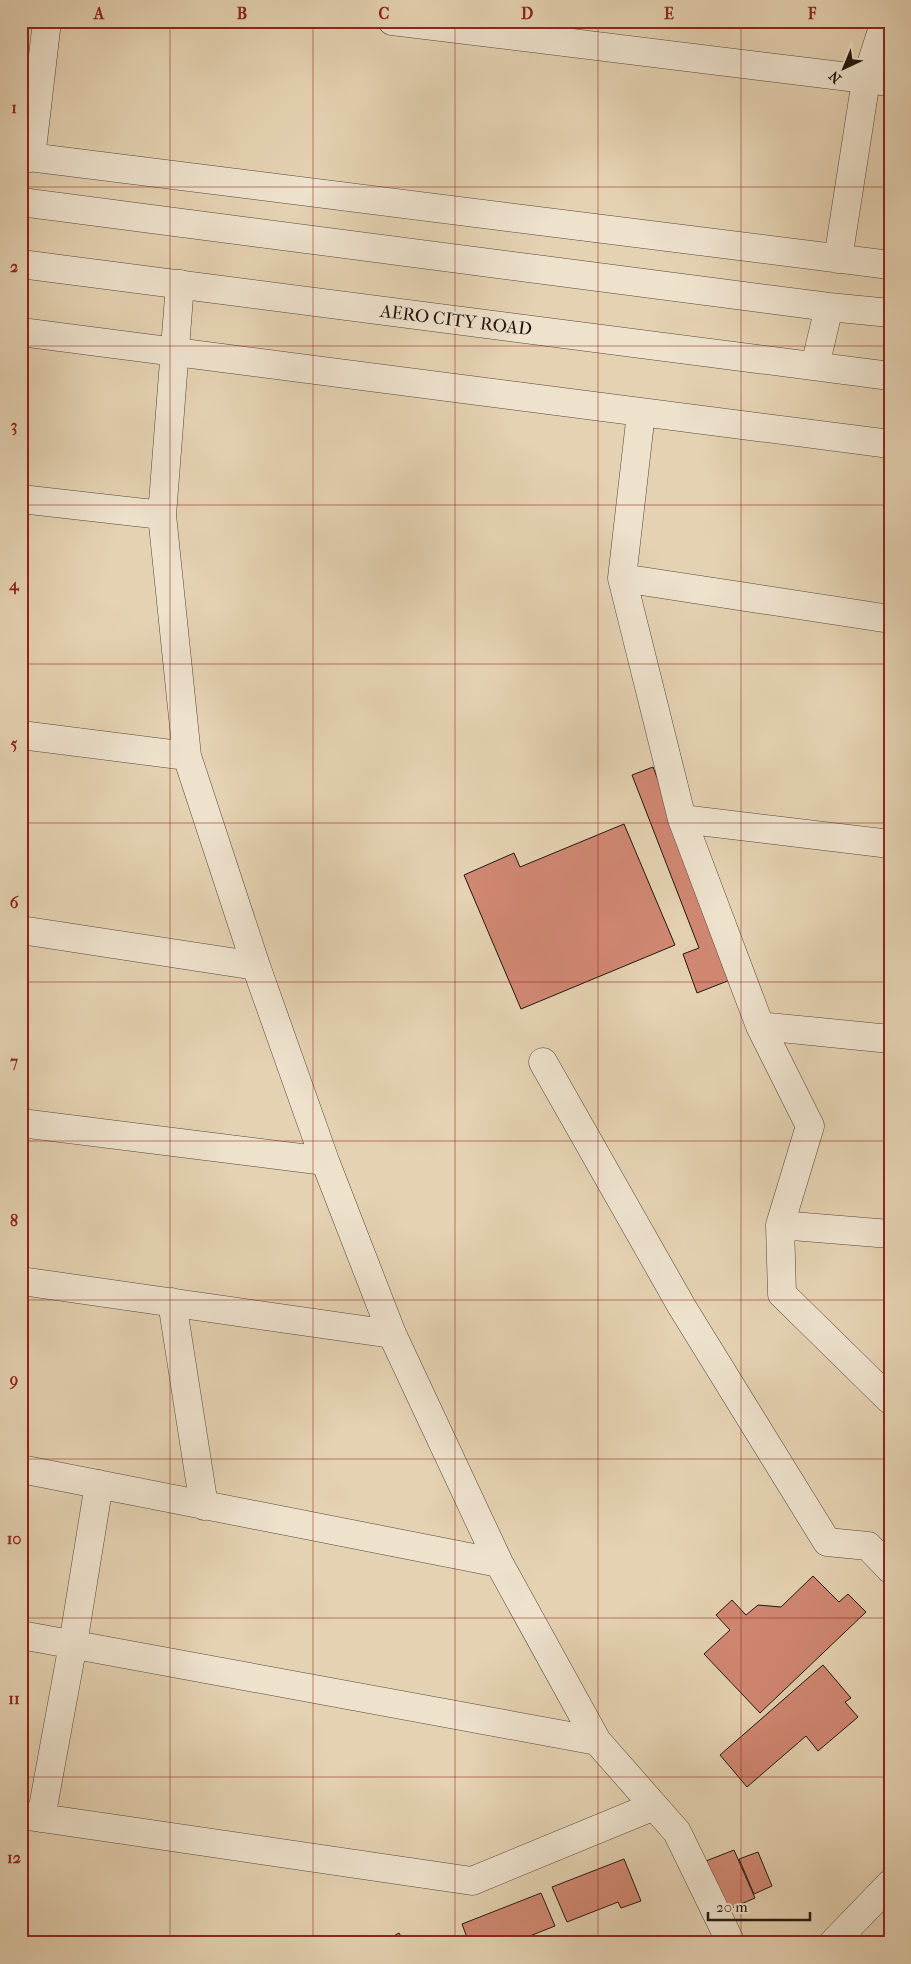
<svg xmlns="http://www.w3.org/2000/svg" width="911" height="1964" viewBox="0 0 911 1964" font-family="'IM FELL French Canon',serif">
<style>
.building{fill:#d18873;stroke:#221711}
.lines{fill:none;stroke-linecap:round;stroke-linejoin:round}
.minor-casing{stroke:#534639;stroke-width:29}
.tertiary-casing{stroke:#534639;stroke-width:29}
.minor{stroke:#eee2cd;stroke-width:28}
.tertiary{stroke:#eee2cd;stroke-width:28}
.grid{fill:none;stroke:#8f2418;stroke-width:1;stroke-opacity:0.55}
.labels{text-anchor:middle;stroke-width:4;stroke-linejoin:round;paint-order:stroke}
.street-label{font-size:18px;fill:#221711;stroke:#eee2cd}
.neatline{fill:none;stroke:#8f2418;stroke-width:2}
.grid-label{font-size:16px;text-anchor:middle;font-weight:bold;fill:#8f2418}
</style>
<rect width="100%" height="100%" fill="#e5d2b2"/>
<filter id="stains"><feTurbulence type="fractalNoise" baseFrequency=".004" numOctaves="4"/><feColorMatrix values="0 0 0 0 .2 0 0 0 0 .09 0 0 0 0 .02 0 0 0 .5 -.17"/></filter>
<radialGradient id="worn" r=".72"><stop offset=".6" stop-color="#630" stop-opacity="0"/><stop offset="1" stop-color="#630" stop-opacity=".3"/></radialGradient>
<path class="building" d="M653 767 735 978 697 993 683 954 699 948 632 775Z
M624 824 675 945 521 1009 464 875 514 853 520 867Z
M813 1576 839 1602 848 1594 866 1612 760 1713 704 1654 730 1630 716 1615 732 1600 746 1615 758 1605 781 1607Z
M823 1665 851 1698 845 1702 858 1717 818 1751 806 1736 747 1787 720 1755Z
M734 1850 755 1898 727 1910 706 1861Z
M758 1852 772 1886 754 1894 739 1859Z
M624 1859 641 1901 621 1908 618 1902 567 1922 552 1887Z
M541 1893 555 1926 512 1943H469L462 1924Z
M399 1933 405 1943H381Z"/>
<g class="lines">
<defs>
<path id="minor" d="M392 21 890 82
M21 156 890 265
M31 158 47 21
M838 259 866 80 885 21
M180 284 162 515 187 756 256 966 325 1161 392 1334 499 1563 597 1741 677 1832 731 1943
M21 332 890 444
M641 413 622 578 682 819 760 1026 810 1126 780 1225 782 1294 890 1400
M21 499 162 515
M622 578 890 619
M21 735 187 756
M682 819 890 844
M21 930 256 966
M760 1026 890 1039
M543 1062 682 1307 827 1542 868 1546 890 1569
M21 1123 325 1161
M780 1225 890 1234
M21 1281 392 1334
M172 1302 204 1506
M21 1469 499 1563
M21 1635 597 1741
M21 1815 472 1881 654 1806
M41 1818 73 1644 99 1484
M833 1943 890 1884"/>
<path id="tertiary" d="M21 202 829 307 890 313
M21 264 890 376
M815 366 829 307"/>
</defs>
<use href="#minor" class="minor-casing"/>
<use href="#tertiary" class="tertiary-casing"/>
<use href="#minor" class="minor"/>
<use href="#tertiary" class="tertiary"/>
</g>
<path class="grid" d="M170 21V1943M313 21V1943M455 21V1943M598 21V1943M741 21V1943M21 187H890M21 346H890M21 505H890M21 664H890M21 823H890M21 982H890M21 1141H890M21 1300H890M21 1459H890M21 1618H890M21 1777H890"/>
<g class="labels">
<g class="street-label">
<text transform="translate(456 320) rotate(7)" y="6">AERO CITY ROAD</text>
</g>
</g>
<rect width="911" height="1964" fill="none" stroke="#e5d2b2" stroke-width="55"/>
<g transform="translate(844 68) rotate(224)" stroke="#eee2cd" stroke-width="4" paint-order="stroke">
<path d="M0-4L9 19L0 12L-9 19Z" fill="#221711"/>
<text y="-8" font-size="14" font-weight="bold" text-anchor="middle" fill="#221711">N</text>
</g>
<path d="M708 1912v8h102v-8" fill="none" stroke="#221711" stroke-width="2.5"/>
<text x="716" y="1912" font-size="15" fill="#221711" stroke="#eee2cd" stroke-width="4" paint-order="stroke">20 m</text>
<rect x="28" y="28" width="856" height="1908" class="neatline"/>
<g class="grid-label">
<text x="99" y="19">A</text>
<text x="242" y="19">B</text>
<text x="384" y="19">C</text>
<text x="527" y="19">D</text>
<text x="669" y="19">E</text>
<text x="812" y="19">F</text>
<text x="14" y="113">1</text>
<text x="14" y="272">2</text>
<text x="14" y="431">3</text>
<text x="14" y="590">4</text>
<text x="14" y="749">5</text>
<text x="14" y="908">6</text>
<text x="14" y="1067">7</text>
<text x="14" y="1226">8</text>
<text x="14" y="1385">9</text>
<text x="14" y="1544">10</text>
<text x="14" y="1704">11</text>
<text x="14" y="1863">12</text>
</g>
<rect width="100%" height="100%" filter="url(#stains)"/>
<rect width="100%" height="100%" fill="url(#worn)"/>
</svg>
